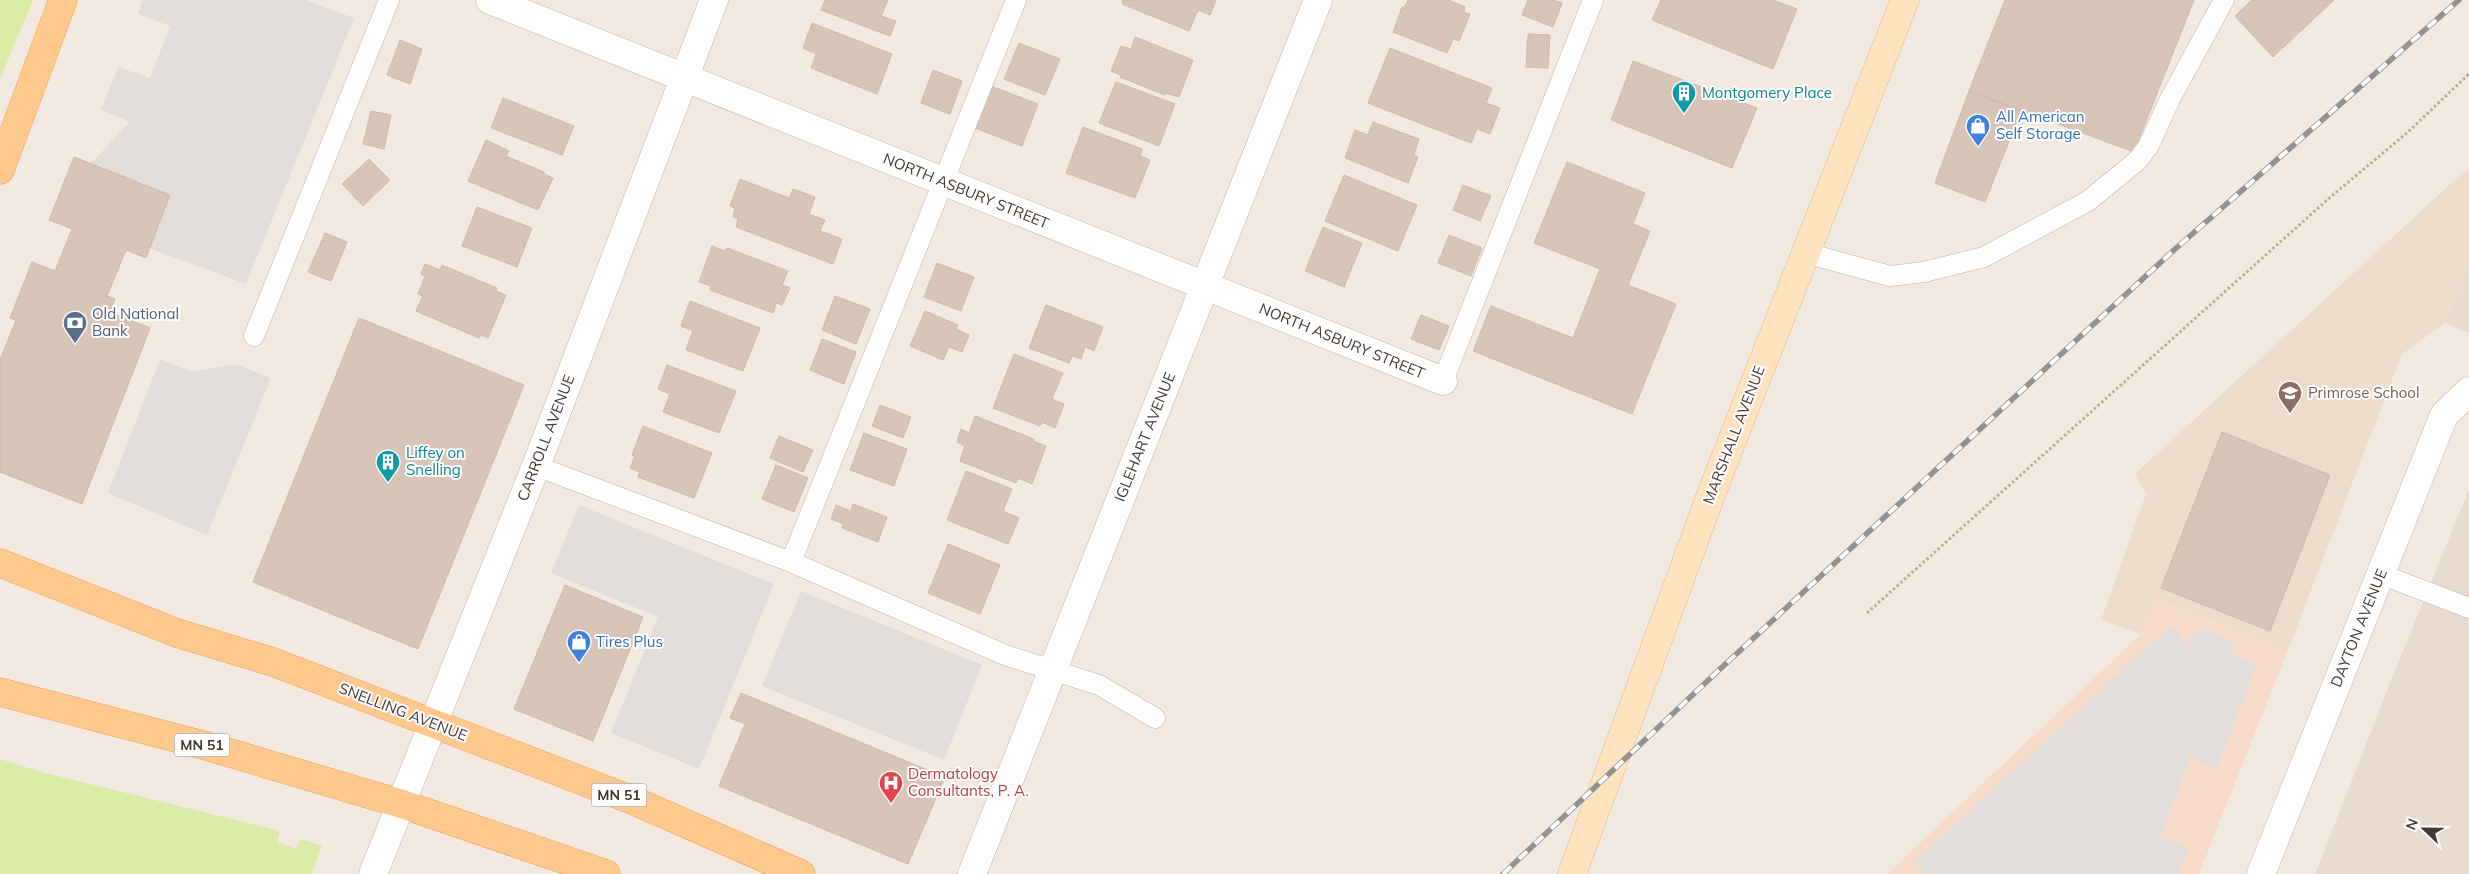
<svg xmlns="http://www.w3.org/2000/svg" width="2469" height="874" viewBox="0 0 2469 874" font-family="Mulish,sans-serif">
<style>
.residential{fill:#e7dace}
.commercial{fill:#f8dac8}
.education{fill:#eddcc9}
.green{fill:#d9eba4}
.parking{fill:#e2ddda}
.building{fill:#d8c5b8;stroke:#d0b9a8}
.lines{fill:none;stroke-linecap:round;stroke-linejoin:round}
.lane-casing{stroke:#c1b2a6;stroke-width:21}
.street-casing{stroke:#c1b2a6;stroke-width:29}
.secondary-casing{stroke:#dab78d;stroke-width:29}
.primary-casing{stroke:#eea152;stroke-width:29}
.path{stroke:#c1a892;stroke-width:3;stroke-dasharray:2.5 2.5;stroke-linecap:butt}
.lane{stroke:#fff;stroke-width:20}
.street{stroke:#fff;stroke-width:28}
.secondary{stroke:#ffe3be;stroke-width:28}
.primary{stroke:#ffc88d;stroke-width:28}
.rail-casing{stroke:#929292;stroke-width:5.5}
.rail{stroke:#fff;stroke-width:4;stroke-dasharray:11;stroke-linecap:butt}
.labels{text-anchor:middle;stroke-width:4;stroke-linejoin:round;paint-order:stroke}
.shield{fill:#fff;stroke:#7c746f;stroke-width:1}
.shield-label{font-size:14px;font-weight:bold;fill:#443931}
.culture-label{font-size:15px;fill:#0d838f;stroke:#fff;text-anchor:start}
.shop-label{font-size:15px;fill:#366cbe;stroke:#fff;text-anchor:start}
.street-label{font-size:15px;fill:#443931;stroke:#fff}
.service-label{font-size:15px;fill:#4e5e75;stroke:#fff;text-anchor:start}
.education-label{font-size:15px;fill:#785e54;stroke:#fff;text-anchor:start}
.health-label{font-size:15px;fill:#be3a42;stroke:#fff;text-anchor:start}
</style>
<rect width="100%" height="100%" fill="#f2e9e0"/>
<path class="residential" d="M2469 266V333L2445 323Z
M2469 489V874H2315L2389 686Z"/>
<path class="commercial" d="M2155 599 2288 650 2199 874H1887L2141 634Z"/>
<path class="education" d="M2469 167V266L2445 323 2402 354 2288 650 2156 599 2141 634 2101 620 2146 494 2135 474Z"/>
<path class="green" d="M0 0H33L0 79Z
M0 759 41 772 280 831 277 842 296 849 301 839 322 846 311 874H0Z"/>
<path class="parking" d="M143 0H305L354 18 246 284 149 248 170 195 90 164 130 122 101 110 118 67 150 78 170 26 138 14Z
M160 359 192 372 235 364 271 378 207 535 108 493Z
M579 505 774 584 699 769 611 733 658 617 551 573Z
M801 591 982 665 944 760 762 686Z
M2170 626 2187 645 2198 628 2234 641 2230 653 2257 664 2216 769 2190 758 2160 837 2188 849 2178 874H1925L1913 863Z"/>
<path class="building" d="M825 0H888L881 16 896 21 890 36 821 10Z
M1123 0H1216L1210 15 1198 10 1189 31 1122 4Z
M1408 0H1448L1465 7 1464 12 1470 14 1459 41 1453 39 1447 53 1393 32 1402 7 1404 8Z
M1528 0H1553L1562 3 1553 27 1522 15Z
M1661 0H1773L1797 9 1773 69 1652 20Z
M2005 0H2194L2134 152 1969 91Z
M2252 0H2334L2273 57 2235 16Z
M812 23 892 54 877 94 811 68 816 54 803 48Z
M1528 34 1550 35 1548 68 1526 67Z
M1135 37 1193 60 1179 97 1166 93 1165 95 1120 77 1121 75 1111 71 1121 46 1131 49Z
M400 40 422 49 410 84 387 75Z
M1019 43 1060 59 1045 95 1004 79Z
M1390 48 1492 88 1486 103 1500 108 1490 134 1477 129 1471 143 1368 103Z
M1633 61 1757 108 1732 168 1611 120Z
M933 70 962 81 950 114 921 103Z
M1116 82 1175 104 1159 146 1099 123Z
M991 86 1038 104 1022 146 975 128Z
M1969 91 2021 111 1985 202 1935 183Z
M503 98 574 126 562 155 491 128Z
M371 111 391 115 384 149 363 144Z
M1373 122 1419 139 1414 155 1418 157 1408 183 1345 158 1355 130 1368 135Z
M1083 127 1142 149 1140 156 1150 160 1135 198 1066 173Z
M486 140 509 151 506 156 544 172V174L553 178 538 210 468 181Z
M74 157 170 195 146 258 126 250 107 296 115 299 110 312 150 328 82 504 0 472V360L16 320 10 318 32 262 55 271 72 229 49 220Z
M369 159 390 180 363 206 342 184Z
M1567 162 1645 193 1633 224 1650 231 1628 285 1676 304 1632 414 1473 351 1491 306 1573 338 1600 269 1534 243Z
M1344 175 1417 205 1398 251 1325 221Z
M740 179 789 198 793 189 815 197 809 214 825 220 820 231 842 239 833 264 736 227 738 219 733 217 735 208 730 206Z
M1463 185 1491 196 1480 221 1453 210Z
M477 207 532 228 517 267 462 246Z
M1323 227 1362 243 1344 287 1305 271Z
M325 233 347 242 331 281 308 272Z
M1449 235 1482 248 1471 276 1438 263Z
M712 246 725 251 727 248 788 271 782 285 790 288 782 305 776 303 773 313 710 290 711 286 699 282Z
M937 263 974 277 961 311 924 297Z
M425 264 440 270 442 265 497 288 496 291 506 295 488 338 481 335 479 338 416 311 423 296 418 294 425 276 421 274Z
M835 296 870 309 856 344 822 330Z
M690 301 760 328 743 371 686 350 693 331 681 326Z
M1046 305 1103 327 1094 351 1085 347 1081 359 1072 356 1069 363 1029 348Z
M925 311 958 325 956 329 969 335 962 352 949 347 943 360 910 346Z
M1421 315 1449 326 1439 350 1411 339Z
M359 318 524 385 418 649 253 582Z
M822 339 856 352 844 384 810 370Z
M1014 354 1063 373 1052 399 1064 404 1055 428 1042 422 1040 426 993 408Z
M667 365 736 391 719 433 663 412 670 394 658 389Z
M880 405 911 417 903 438 872 426Z
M975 416 1034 439 1033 441 1046 446 1032 484 1018 478 1016 483 960 461 965 446 957 442 961 429 969 433Z
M643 426 712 453 694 498 638 477 640 472 630 468 635 456 632 455Z
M2222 432 2330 475 2270 631 2161 588Z
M864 433 907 449 894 486 850 470Z
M779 436 813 450 803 472 770 458Z
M776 465 808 478 794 512 762 499Z
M966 471 1012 489 1003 511 1019 518 1008 544 947 520Z
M853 504 887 517 878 542 842 528 844 524 831 519 836 505 851 511Z
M948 544 1000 565 980 614 928 593Z
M565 585 643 617 593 741 514 709Z
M741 693 945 777 908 864 719 786 745 724 730 718Z"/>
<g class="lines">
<defs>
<path id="lane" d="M1806 253 1890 276 1924 272 1984 257 2088 201 2137 161 2149 145 2170 99 2224 0
M254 336 389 0
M1443 381 1593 0
M536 466 791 562 1005 655 1099 685 1155 718
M791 562 1016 0
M2380 574 2469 608"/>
<path id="street" d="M490 0 1443 381
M373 874 536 466 714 0
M972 874 1318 0
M2261 874 2444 415 2469 391"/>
<path id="secondary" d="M1572 874 1712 492 1905 0"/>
<path id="primary" d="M0 170 63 0
M0 563 177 633 273 662 632 800 801 874
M0 692 203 745 402 804 606 874"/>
</defs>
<use href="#lane" class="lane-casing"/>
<use href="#street" class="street-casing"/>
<use href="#secondary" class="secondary-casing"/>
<use href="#primary" class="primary-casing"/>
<path class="path" d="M1867 613 2327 200 2408 132 2469 74"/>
<use href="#lane" class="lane"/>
<use href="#street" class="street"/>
<use href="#secondary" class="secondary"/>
<use href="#primary" class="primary"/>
<defs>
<path id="rail" d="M1503 874 1719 670 2174 250 2459 0"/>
</defs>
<use href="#rail" class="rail-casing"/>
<use href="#rail" class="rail"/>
</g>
<defs>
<symbol id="building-pin" viewBox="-11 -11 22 30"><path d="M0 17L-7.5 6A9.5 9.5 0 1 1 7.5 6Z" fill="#0f9aa8" stroke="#fff"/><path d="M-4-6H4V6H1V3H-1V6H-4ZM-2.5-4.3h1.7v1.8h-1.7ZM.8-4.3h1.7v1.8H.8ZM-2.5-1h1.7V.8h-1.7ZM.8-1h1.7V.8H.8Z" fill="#fff"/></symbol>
<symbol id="shop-pin" viewBox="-11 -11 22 30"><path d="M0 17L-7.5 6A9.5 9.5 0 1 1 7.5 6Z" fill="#3f7fe0" stroke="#fff"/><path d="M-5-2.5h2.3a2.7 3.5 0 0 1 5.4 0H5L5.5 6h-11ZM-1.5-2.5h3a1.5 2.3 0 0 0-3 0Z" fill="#fff"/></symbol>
<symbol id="bank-pin" viewBox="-11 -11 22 30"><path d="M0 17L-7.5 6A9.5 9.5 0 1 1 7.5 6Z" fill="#5c6f8a" stroke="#fff"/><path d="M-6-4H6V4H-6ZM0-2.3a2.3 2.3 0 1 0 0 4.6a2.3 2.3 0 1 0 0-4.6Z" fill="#fff"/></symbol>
<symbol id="school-pin" viewBox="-11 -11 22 30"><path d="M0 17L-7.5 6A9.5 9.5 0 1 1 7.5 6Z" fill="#8d6e63" stroke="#fff"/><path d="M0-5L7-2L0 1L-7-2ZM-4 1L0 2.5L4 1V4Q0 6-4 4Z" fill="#fff"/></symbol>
<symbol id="hospital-pin" viewBox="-11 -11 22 30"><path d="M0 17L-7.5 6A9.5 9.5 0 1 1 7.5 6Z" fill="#e0444e" stroke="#fff"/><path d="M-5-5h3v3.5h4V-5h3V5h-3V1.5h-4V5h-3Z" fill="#fff"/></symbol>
</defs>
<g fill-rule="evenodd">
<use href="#building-pin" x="1670" y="79" width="28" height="38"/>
<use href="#shop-pin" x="1964" y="112" width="28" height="38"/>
<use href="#bank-pin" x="61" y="309" width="28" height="38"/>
<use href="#school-pin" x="2276" y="379" width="28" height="38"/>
<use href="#building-pin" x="374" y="448" width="28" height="38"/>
<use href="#shop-pin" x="565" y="628" width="28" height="38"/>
<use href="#hospital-pin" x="877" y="769" width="28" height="38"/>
</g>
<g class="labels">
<g class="shield">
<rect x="174.5" y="733.5" width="55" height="23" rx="4"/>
<rect x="591.5" y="783.5" width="55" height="23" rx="4"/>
</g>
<g class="shield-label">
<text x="202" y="750">MN 51</text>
<text x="619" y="800">MN 51</text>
</g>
<g class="culture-label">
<text x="1702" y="98">Montgomery Place</text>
<text x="406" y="458">Liffey on<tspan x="406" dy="17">Snelling</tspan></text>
</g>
<g class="shop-label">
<text x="1996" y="122">All American<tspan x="1996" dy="17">Self Storage</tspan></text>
<text x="596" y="647">Tires Plus</text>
</g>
<g class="street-label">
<text transform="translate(966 191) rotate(22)" y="5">NORTH ASBURY STREET</text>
<text transform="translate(1342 341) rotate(22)" y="5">NORTH ASBURY STREET</text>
<text transform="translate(1734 435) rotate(-69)" y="5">MARSHALL AVENUE</text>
<text transform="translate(1145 437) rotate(-68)" y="5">IGLEHART AVENUE</text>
<text transform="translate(546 438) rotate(-69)" y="5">CARROLL AVENUE</text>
<text transform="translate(2359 628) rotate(-68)" y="5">DAYTON AVENUE</text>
<text transform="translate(403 712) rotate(21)" y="5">SNELLING AVENUE</text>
</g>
<g class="service-label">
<text x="92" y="319">Old National<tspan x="92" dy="17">Bank</tspan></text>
</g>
<g class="education-label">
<text x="2308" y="398">Primrose School</text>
</g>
<g class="health-label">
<text x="908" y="779">Dermatology<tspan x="908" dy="17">Consultants, P. A.</tspan></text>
</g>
</g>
<g transform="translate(2424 829) rotate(292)" stroke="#ffffff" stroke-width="4" paint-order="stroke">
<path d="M0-4L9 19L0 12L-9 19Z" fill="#443931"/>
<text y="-8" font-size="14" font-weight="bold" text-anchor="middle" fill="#443931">N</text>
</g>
</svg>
